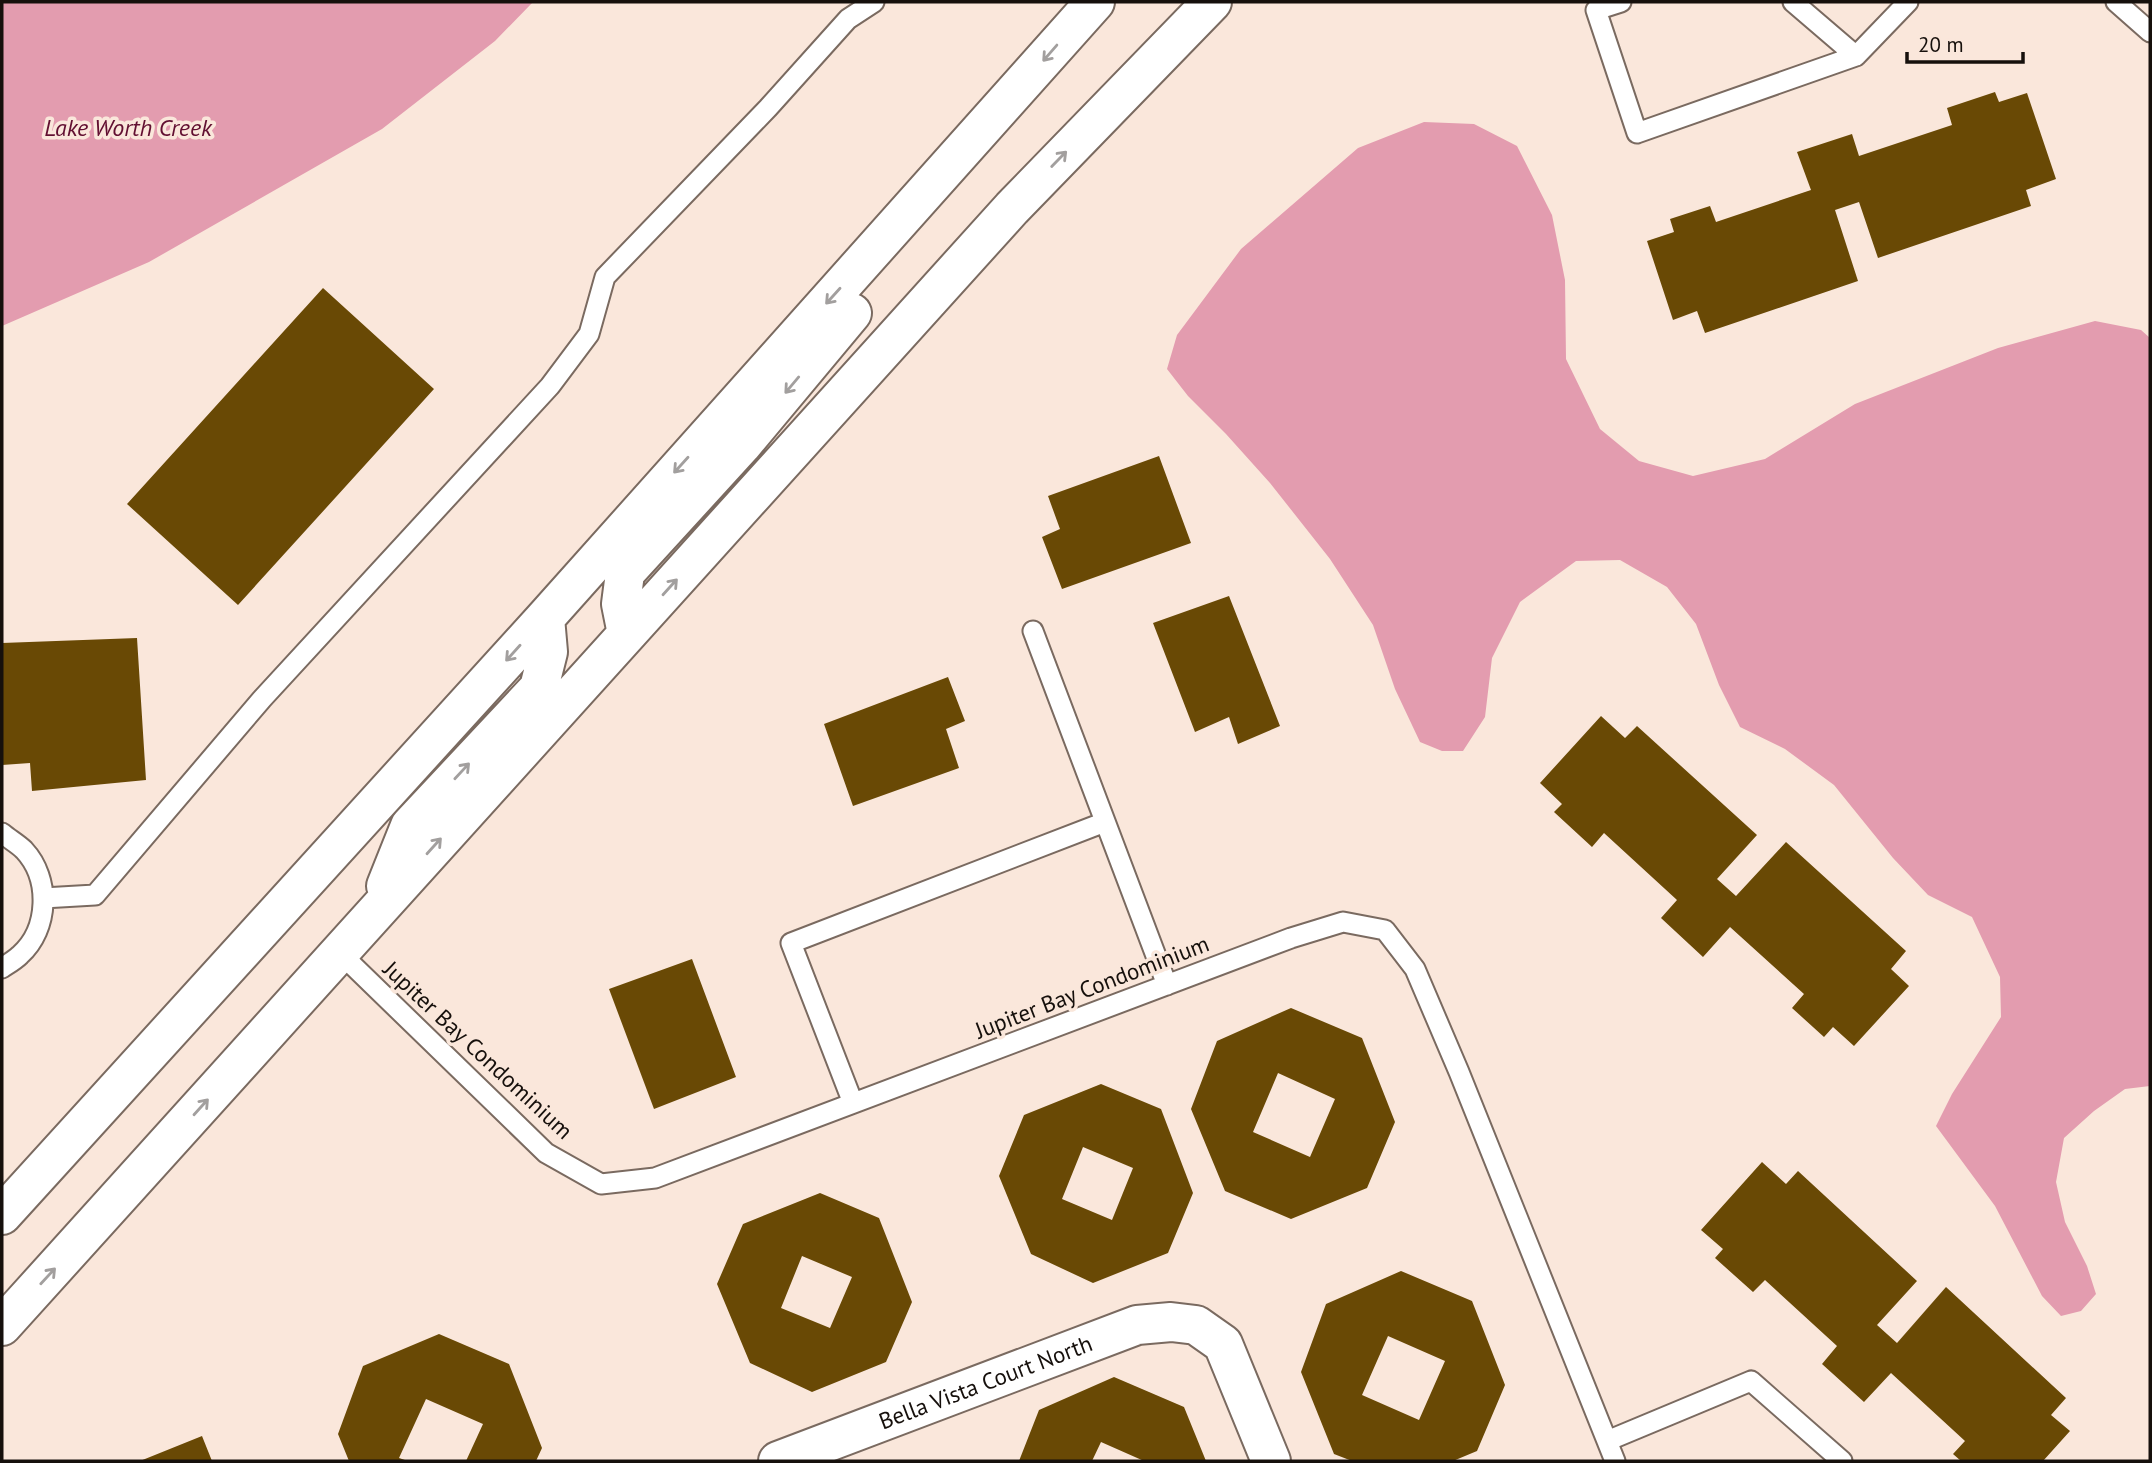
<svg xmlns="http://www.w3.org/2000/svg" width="2152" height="1463" viewBox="0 0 2152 1463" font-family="'PT Sans',sans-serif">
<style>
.water{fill:#e39caf}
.building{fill:#694905;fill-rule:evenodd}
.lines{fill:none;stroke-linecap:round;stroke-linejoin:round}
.service-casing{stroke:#7a6a60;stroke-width:23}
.minor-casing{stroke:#7a6a60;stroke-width:42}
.primary-casing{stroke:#7a6a60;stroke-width:42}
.service{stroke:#fff;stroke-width:19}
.minor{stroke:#fff;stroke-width:38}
.primary{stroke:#fff;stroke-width:38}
.oneway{stroke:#a29f9e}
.labels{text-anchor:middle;stroke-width:7;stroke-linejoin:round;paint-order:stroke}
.street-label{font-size:23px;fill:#16100c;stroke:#fae7db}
.water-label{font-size:24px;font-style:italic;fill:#620f31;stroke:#fae7db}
</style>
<rect width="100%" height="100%" fill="#fae7db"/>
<path class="water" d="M2 2H533L495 41 382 129 149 262 2 326Z
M1424 122 1474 124 1517 146 1552 215 1565 280 1566 359 1600 429 1639 461 1693 476 1765 459 1855 404 1998 348 2095 321 2141 330 2150 338V1086L2125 1089 2094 1111 2064 1138 2056 1182 2065 1222 2087 1266 2096 1294 2081 1311 2061 1316 2042 1296 1995 1206 1936 1126 1952 1094 2001 1017 2000 977 1972 917 1928 895 1893 858 1834 785 1785 749 1740 727 1719 685 1696 624 1667 587 1620 560 1576 561 1520 602 1492 658 1485 717 1463 751H1442L1420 742 1395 689 1373 625 1330 559 1270 483 1226 434 1188 396 1167 369 1177 335 1241 249 1358 148Z"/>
<path class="building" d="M1995 92 1999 102 2027 93 2056 179 2026 190 2031 206 1878 258 1859 202 1835 210 1858 281 1705 333 1697 311 1673 320 1647 241 1674 232 1670 219 1710 206 1716 222 1811 190 1797 152 1852 134 1859 156 1952 125 1947 108Z
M323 288 434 389 238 605 127 504Z
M1159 456 1191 543 1062 589 1042 537 1060 529 1048 496Z
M1229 596 1280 726 1238 744 1229 717 1195 732 1153 623Z
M137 638 146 780 32 791 30 763 2 765V643Z
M948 677 965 721 946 729 959 768 853 806 824 724Z
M1601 716 1625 738 1637 726 1757 835 1717 879 1736 896 1786 842 1906 951 1891 969 1909 986 1854 1046 1833 1027 1824 1037 1792 1008 1804 994 1730 927 1703 957 1661 918 1677 900 1604 833 1592 847 1554 812 1562 804 1540 783Z
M692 959 736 1077 654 1109 609 989Z
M1291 1008 1362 1038 1395 1122 1367 1188 1291 1219 1225 1191 1191 1109 1217 1041ZM1278 1073 1335 1099 1310 1157 1253 1132Z
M1101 1084 1161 1109 1193 1193 1168 1253 1093 1283 1031 1254 999 1176 1024 1115ZM1083 1147 1133 1168 1112 1220 1062 1199Z
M1762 1162 1786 1184 1798 1171 1917 1281 1877 1325 1897 1343 1946 1287 2066 1398 2051 1415 2070 1431 2043 1461H1961L1953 1454 1965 1441 1891 1373 1864 1402 1822 1364 1837 1346 1765 1280 1753 1292 1715 1258 1723 1249 1701 1230Z
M820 1193 879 1218 912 1302 886 1362 812 1392 750 1363 717 1284 743 1224ZM802 1256 852 1277 830 1328 781 1308Z
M1401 1271 1472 1301 1505 1385 1477 1451 1453 1461H1352L1334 1454 1301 1372 1326 1304ZM1388 1336 1445 1361 1419 1420 1362 1395Z
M439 1334 509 1364 542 1448 536 1461H466L483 1424 426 1399 399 1458 408 1461H349L338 1434 363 1366Z
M1114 1377 1184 1407 1206 1461H1144L1101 1442 1092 1461H1019L1039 1410Z
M202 1436 212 1461H140Z"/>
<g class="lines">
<defs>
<path id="service" d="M1621 2 1596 10 1637 133 1856 56 1908 2
M1793 2 1856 56
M2116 2 2150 32
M1033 631 1167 985
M2 833C9 839 18 844 24 850 51 879 49 929 20 955 15 960 8 964 2 968
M43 898 95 895 262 699 550 386 589 334 605 277 768 108 848 19 874 2
M340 953 546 1153 601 1184 655 1178 1291 938 1343 922 1385 930 1415 969 1459 1072 1615 1461
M853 1103 791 943 1105 822
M1607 1441 1751 1381 1842 1461"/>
<g id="minor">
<path id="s1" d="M778 1461 1137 1325 1171 1322 1196 1325 1223 1344 1271 1461"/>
</g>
<path id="primary" d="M627 634 621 604 625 573 742 445 852 313
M386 886 410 826 539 688 548 652 545 618
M2 1215 545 618 1095 2
M2 1326 1012 208 1212 2"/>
</defs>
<use href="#service" class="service-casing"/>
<use href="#minor" class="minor-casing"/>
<use href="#primary" class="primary-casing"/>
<use href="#service" class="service"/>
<use href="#minor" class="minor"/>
<use href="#primary" class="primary"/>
</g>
<defs><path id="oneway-shaft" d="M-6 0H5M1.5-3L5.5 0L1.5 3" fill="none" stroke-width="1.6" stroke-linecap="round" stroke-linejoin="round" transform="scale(1.75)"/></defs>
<g class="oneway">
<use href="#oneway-shaft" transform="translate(1050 53) rotate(131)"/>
<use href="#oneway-shaft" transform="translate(1059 159) rotate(-46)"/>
<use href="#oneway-shaft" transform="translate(833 296) rotate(132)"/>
<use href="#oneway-shaft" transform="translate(792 385) rotate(130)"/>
<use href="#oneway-shaft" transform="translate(681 465) rotate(132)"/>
<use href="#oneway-shaft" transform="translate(670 587) rotate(-48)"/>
<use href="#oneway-shaft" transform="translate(513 653) rotate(132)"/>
<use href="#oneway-shaft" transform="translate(462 771) rotate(-47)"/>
<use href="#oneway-shaft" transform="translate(434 846) rotate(-48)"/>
<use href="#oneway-shaft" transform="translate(201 1107) rotate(-48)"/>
<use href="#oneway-shaft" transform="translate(48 1276) rotate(-47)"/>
</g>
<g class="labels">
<g class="street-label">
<text transform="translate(1092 987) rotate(-21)" y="8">Jupiter Bay Condominium</text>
<text transform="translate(478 1050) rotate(43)" y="8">Jupiter Bay Condominium</text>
<text dy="8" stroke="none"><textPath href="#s1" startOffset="222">Bella Vista Court North</textPath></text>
</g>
<g class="water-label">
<text x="128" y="136">Lake Worth Creek</text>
</g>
</g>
<rect width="2152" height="1463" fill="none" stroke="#16100c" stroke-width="7"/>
<path d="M1907 52v10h116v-10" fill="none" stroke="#16100c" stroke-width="3.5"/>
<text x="1918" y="52" font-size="21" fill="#16100c" stroke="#fae7db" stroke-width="5" paint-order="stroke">20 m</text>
</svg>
